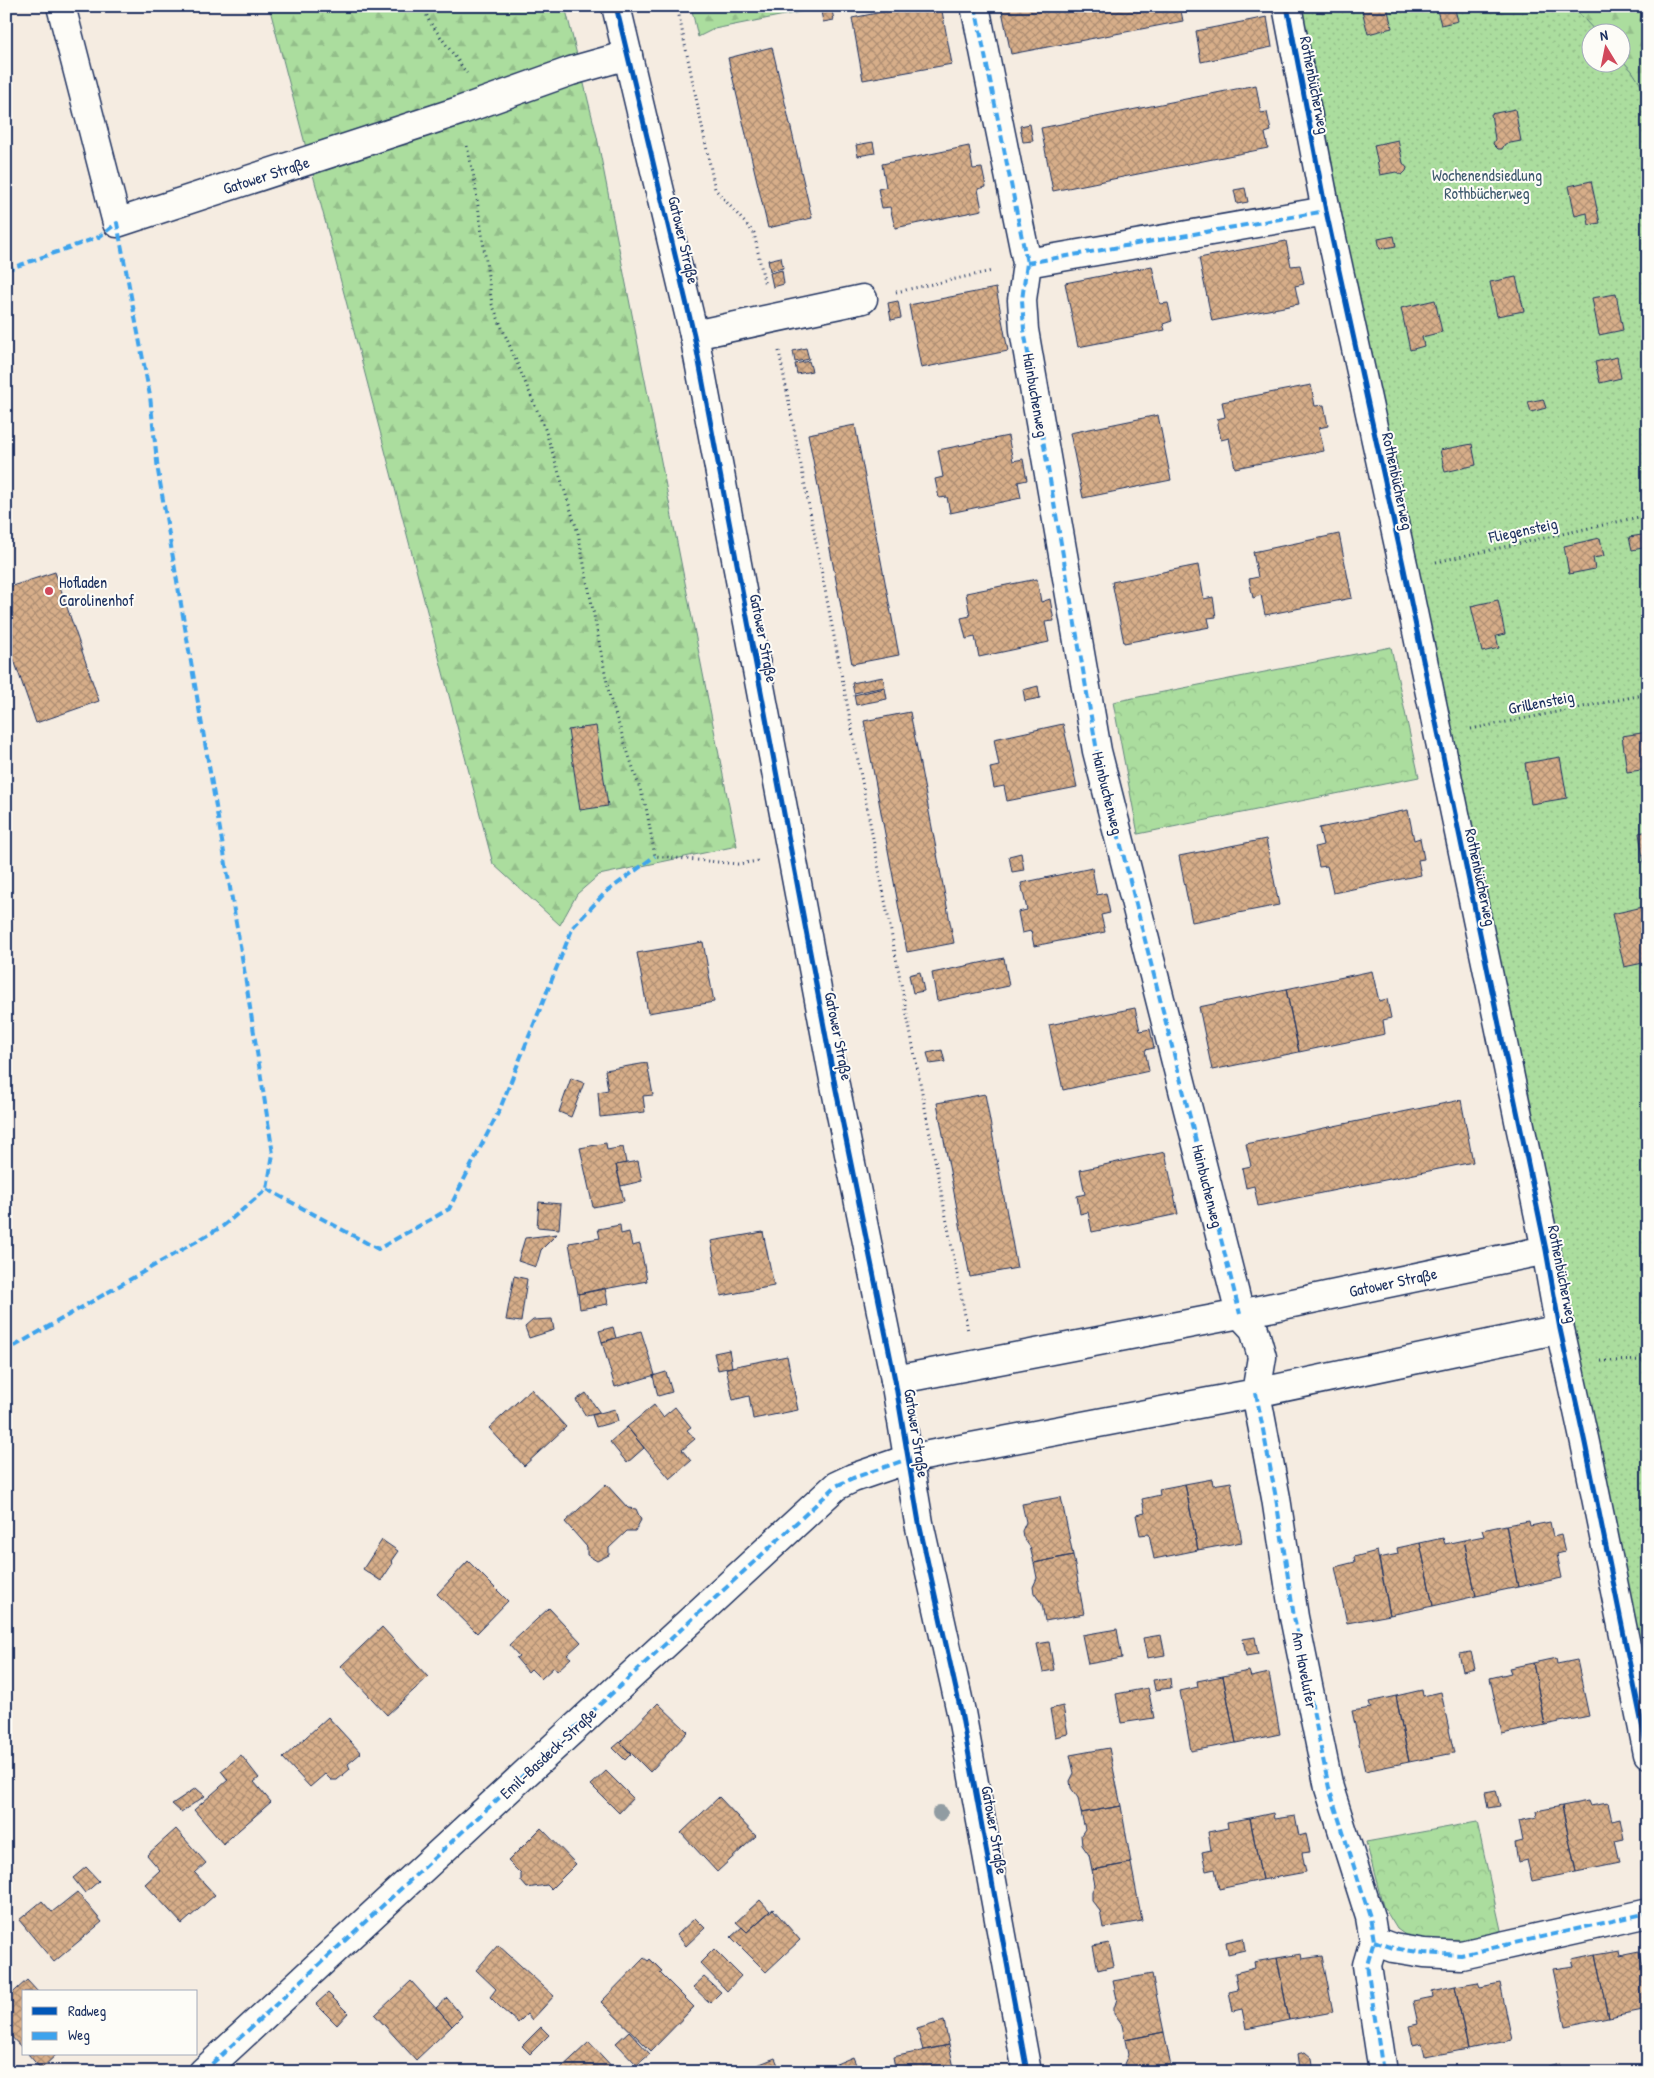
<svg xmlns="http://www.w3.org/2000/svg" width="1654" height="2078" viewBox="0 0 1654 2078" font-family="'Patrick Hand',sans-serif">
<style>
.forest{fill:url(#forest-firs);stroke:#63867e}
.park{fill:url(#park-crowns);stroke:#63867e}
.garden{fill:url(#garden-dots);stroke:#63867e}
.building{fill:url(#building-cross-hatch);stroke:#1b2f5e}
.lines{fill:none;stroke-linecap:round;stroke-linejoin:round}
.minor-casing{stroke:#1b2f5e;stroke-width:31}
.major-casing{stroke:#1b2f5e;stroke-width:31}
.path{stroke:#1b2f5e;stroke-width:3;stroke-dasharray:1 4;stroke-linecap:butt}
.minor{stroke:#fdfcf7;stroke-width:28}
.major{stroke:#fdfcf7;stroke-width:28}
.quiet{stroke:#3da3ed;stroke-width:4;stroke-dasharray:8 4;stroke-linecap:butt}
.cycleway-casing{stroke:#fdfcf7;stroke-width:8}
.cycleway{stroke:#0057b8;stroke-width:5}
.tree{fill:#919ca2}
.poi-dot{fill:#d1495b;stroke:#fdfcf7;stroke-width:2}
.labels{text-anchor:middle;stroke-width:4;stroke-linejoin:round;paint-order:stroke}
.street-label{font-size:16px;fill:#1b2f5e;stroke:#fdfcf7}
.park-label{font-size:16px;fill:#3f5a6e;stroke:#fdfcf7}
.poi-label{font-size:16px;fill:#1b2f5e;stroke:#fdfcf7;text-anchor:start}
</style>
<defs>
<pattern id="forest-firs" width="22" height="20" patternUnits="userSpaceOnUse" patternTransform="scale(1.25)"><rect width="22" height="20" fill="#abdd9e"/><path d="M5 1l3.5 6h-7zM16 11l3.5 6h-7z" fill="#93be8a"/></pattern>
<pattern id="park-crowns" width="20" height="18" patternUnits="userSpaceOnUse" patternTransform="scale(1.25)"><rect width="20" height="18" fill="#abdd9e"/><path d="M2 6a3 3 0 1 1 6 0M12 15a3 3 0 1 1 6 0" fill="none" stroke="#93be8a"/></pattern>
<pattern id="garden-dots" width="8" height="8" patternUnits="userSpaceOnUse" patternTransform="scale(1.25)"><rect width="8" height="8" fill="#abdd9e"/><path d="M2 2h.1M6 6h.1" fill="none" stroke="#93be8a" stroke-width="1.8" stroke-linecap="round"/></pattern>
<pattern id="building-cross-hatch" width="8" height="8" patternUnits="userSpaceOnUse" patternTransform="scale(1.25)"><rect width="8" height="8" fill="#d7ae89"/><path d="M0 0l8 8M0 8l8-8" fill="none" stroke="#ae8e73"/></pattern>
</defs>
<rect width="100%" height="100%" fill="#f5ece1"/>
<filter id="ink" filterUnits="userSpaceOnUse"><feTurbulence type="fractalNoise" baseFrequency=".02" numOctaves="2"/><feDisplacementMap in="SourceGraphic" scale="10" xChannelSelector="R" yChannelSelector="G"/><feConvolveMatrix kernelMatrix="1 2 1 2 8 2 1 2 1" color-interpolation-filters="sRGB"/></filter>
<g filter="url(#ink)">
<path class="forest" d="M269 6H565L597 137 737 846 599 875 577 894 560 925 493 864Z
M691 6H830L714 29 698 37Z
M1572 6H1648V96L1632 71 1622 60V32H1596Z"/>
<path class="park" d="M1391 647 1419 777 1138 834 1113 702Z
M1477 1822 1503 1939 1418 1944 1397 1929 1383 1906 1366 1842Z"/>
<path class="garden" d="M1287 6H1572L1596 32H1592V62H1622V60L1632 71 1648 96V1754Z"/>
<path class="building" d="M820 6H831L834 20 823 22Z
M912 6H941L952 64 863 80 852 18Z
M1001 6H1180L1183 21 1011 54Z
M1361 6H1387L1392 28 1368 34Z
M1436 6H1454L1458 21 1441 25Z
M1267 17 1272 47 1201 62 1196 31Z
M772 47 812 218 768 228 728 58Z
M1256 85 1261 113 1267 112 1271 131 1265 133 1268 148 1053 191 1041 128Z
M1515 109 1521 141 1505 144 1502 149H1498L1493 144 1495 139 1491 114Z
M1030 124 1033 141 1023 142 1020 126Z
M1398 140 1403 163 1407 168 1406 171 1402 175 1396 172 1380 175 1374 145Z
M873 142 875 153 858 156 856 145Z
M969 146 973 169 982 168 986 187 978 189 982 210 895 228 890 207 882 208 878 189 886 187 882 164Z
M1591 181 1600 223 1589 225 1587 213 1575 216 1569 186Z
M1245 188 1248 202 1237 204 1234 190Z
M1394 236 1396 246 1380 249 1378 239Z
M1286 241 1291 266 1300 265 1304 284 1295 286 1299 304 1212 321 1199 258Z
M781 257 783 268 770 271 768 260Z
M1152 266 1160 304 1168 303 1172 321 1163 324 1165 330 1078 347 1065 283Z
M782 270 784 284 773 287 770 273Z
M1516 277 1524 311 1497 316 1490 282Z
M996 288 1008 351 921 368 909 305Z
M1616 294 1623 330 1599 335 1592 298Z
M1435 300 1442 332 1422 337 1424 346 1410 350 1401 308Z
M898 301 901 318 891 320 888 303Z
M806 348 809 359 795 362 793 351Z
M1617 357 1621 378 1600 383 1595 362Z
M809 361 812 371 797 374 795 364Z
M1311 385 1315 406 1324 405 1328 426 1319 428 1324 451 1235 468 1229 438 1221 440 1217 419 1225 417 1222 402Z
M1648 394V418H1646L1642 395Z
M1543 399 1546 408 1531 412 1528 402Z
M1158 415 1171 480 1083 498 1070 433Z
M855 425 899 655 852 664 808 434Z
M1008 436 1013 461 1023 459 1027 480 1018 482 1021 498 950 513 947 497 939 498 935 479 943 477 938 450Z
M1472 444 1476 465 1445 472 1440 450Z
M1339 534 1352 598 1265 615 1261 595 1253 598 1249 579 1258 577 1253 552Z
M1648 534V547L1632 550 1629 537Z
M1600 538 1604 556 1593 558 1595 569 1569 574 1564 546Z
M1198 565 1204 599 1213 597 1216 617 1208 618 1210 627 1124 643 1112 582Z
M55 572 99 701 36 723 6 637V588Z
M1037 579 1041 602 1050 599 1054 621 1045 622 1049 642 979 657 975 637 966 639 961 618 970 616 966 593Z
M1498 600 1505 634 1496 636 1499 648 1482 652 1471 606Z
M883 677 885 687 854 693 852 683Z
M1038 686 1040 698 1025 701 1023 690Z
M885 688 887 699 856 705 854 695Z
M910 712 954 943 907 952 864 721Z
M1063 724 1077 787 1007 801 1004 786 994 788 990 768 999 766 994 739Z
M596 726 608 806 580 810 568 730Z
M1648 732V769L1627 772 1622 736Z
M1560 757 1567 798 1531 804 1525 763Z
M1408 810 1414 840 1420 838 1424 859 1418 860 1421 875 1333 893 1327 866 1319 867 1315 847 1323 845 1319 828Z
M1648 831V869L1645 870 1639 833Z
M1266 839 1279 905 1192 922 1179 856Z
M1021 853 1024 870 1012 872 1009 856Z
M1092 868 1097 895 1106 893 1110 913 1101 915 1105 932 1034 946 1031 931 1022 933 1018 912 1027 910 1021 883Z
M1643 907 1648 930V962L1624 967 1612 914Z
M703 942 714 1002 648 1013 637 953Z
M1004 958 1009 986 937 1001 932 973Z
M1372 971 1379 1001 1387 999 1391 1018 1383 1020 1385 1034 1299 1052 1286 989Z
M920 972 924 991 913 993 909 975Z
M1286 989 1299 1052 1212 1070 1199 1007Z
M1135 1008 1140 1031 1150 1029 1154 1048 1145 1050 1149 1071 1063 1090 1049 1025Z
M942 1050 945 1062 930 1064 927 1053Z
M647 1063 653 1095 643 1096 645 1112 600 1117 598 1092 608 1090 605 1070Z
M571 1078 584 1083 571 1117 559 1112Z
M985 1094 1017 1268 970 1277 937 1103Z
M1461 1100 1473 1162 1258 1206 1254 1186 1246 1188 1242 1168 1251 1166 1246 1144Z
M606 1143 607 1150 623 1147 626 1163 616 1165 624 1201 593 1207 580 1148Z
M1165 1152 1178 1214 1092 1232 1088 1212 1080 1214 1077 1196 1085 1194 1080 1170Z
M638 1161 642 1181 621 1186 616 1165Z
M539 1202 561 1204 559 1229 537 1227Z
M620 1225 621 1234 629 1232 632 1246 640 1244 647 1281 578 1294 569 1243 600 1238 598 1229Z
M763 1232 774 1286 721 1296 711 1241Z
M557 1234 541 1250 536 1267 518 1261 525 1238Z
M514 1276 527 1279 521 1322 506 1320Z
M605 1288 608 1304 580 1309 578 1294Z
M552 1319 554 1330 529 1338 525 1327 533 1320Z
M613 1327 616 1338 602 1342 599 1331Z
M641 1331 655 1375 615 1387 602 1342Z
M729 1350 732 1367 718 1370 714 1353Z
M787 1356 798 1410 753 1419 749 1396 733 1400 726 1368Z
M666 1372 672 1392 658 1396 653 1376Z
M531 1389 566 1427 524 1466 489 1428Z
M586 1393 600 1413 586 1416 576 1400Z
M654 1405 663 1417 675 1407 691 1427 687 1430 695 1439 682 1450 691 1461 670 1479 627 1427Z
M615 1409 618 1421 596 1427 592 1415Z
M627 1427 644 1448 627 1463 610 1442Z
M1212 1479 1213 1485 1231 1482 1242 1542 1198 1550 1185 1484Z
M606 1484 628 1508 636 1509 641 1520 635 1531H627L609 1548V1555L597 1561 587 1555V1547L565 1522Z
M1185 1484 1198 1550 1154 1559 1149 1534 1140 1535 1136 1515 1145 1513 1142 1499 1160 1495 1159 1489Z
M1061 1497 1073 1555 1034 1563 1030 1547 1023 1537 1022 1531 1026 1522 1022 1504Z
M1529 1521 1530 1526 1550 1522 1553 1537 1561 1535 1565 1552 1557 1554 1562 1578 1518 1587 1506 1525Z
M1506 1525 1518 1587 1476 1596 1464 1540 1484 1536 1482 1530Z
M1443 1538 1445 1544 1464 1540 1476 1596 1433 1606 1420 1543Z
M382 1540 398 1551 391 1561 393 1563 381 1581 363 1569Z
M1420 1543 1433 1606 1390 1615 1379 1558 1398 1554 1397 1548Z
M1377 1551 1390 1615 1347 1623 1335 1567 1355 1562 1354 1557Z
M1073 1555 1084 1614 1045 1621 1042 1604 1034 1593 1033 1587 1037 1578 1034 1563Z
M468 1561 508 1601 477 1633 437 1594Z
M549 1608 581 1642 567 1655 571 1658 557 1671 554 1667 541 1679 531 1669 528 1672 516 1658 519 1656 509 1645Z
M382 1627 428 1677 387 1715 341 1666Z
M1117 1629 1122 1658 1088 1664 1082 1635Z
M1161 1635 1165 1655 1147 1658 1143 1638Z
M1255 1637 1258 1654 1246 1656 1243 1639Z
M1049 1642 1054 1670 1043 1672 1037 1644Z
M1471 1652 1475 1668 1463 1671 1459 1654Z
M1556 1658 1557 1664 1577 1660 1589 1716 1545 1725 1533 1663Z
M1533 1663 1545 1725 1502 1734 1490 1678 1511 1673 1509 1668Z
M1249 1671 1251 1677 1269 1673 1280 1734 1236 1743 1223 1676Z
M1223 1676 1236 1743 1191 1751 1180 1691 1198 1687 1197 1681Z
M1170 1678 1171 1688 1155 1690 1153 1680Z
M1148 1688 1154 1718 1121 1723 1116 1694Z
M1422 1690 1423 1696 1441 1692 1454 1753 1409 1762 1396 1696Z
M1396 1696 1409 1762 1365 1771 1352 1711 1371 1708 1369 1702Z
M658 1703 688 1732 650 1772 620 1742Z
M1063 1706 1068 1734 1055 1737 1050 1709Z
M328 1717 361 1753 348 1764 350 1769 337 1780H331L325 1774 310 1787 283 1758Z
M620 1742 631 1754 625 1760 613 1748Z
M1109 1748 1121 1806 1081 1813 1078 1798 1071 1788 1070 1781 1074 1773 1070 1755Z
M241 1755 259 1778 254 1782 271 1802 223 1844 194 1810 228 1780 221 1771Z
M606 1771 633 1798 619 1813 591 1785Z
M196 1788 205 1796 181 1812 172 1804Z
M1496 1790 1500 1806 1488 1808 1485 1792Z
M719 1797 756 1836 717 1872 681 1833Z
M1588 1801 1590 1806 1608 1803 1612 1821 1620 1819 1624 1839 1615 1841 1620 1863 1576 1872 1562 1806Z
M1121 1806 1131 1863 1092 1870 1089 1855 1082 1845 1081 1835 1085 1829 1081 1813Z
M1562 1806 1576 1872 1532 1881 1527 1860 1518 1862 1515 1843 1523 1841 1519 1821 1537 1817 1536 1811Z
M1273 1813 1274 1819 1295 1816 1299 1836 1306 1834 1310 1852 1302 1853 1306 1872 1262 1880 1250 1818Z
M1250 1818 1262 1880 1219 1889 1215 1869 1206 1871 1202 1852 1211 1850 1208 1832 1228 1828 1227 1822Z
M541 1828 576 1864 551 1889 547 1885 527 1888 521 1881V1874L508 1861Z
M176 1829 206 1863 195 1873 215 1895 182 1924 145 1884 160 1870 147 1855Z
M1131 1863 1142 1921 1103 1928 1100 1911 1092 1901V1891L1095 1885 1092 1870Z
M86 1867 99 1881 85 1893 73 1878Z
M77 1892 102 1922 54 1962 19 1920 42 1901 52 1912Z
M760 1900 770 1911 747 1932 736 1922Z
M773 1909 800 1940 766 1972 731 1937 742 1927 747 1932Z
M695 1918 705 1928 686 1946 677 1935Z
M1243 1938 1245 1950 1228 1954 1226 1942Z
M1109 1943 1114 1966 1098 1970 1093 1946Z
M498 1945 554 1996 532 2020 527 2014 518 2023 502 2009 490 1997 496 1989 476 1970Z
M714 1949 741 1976 727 1991 700 1963Z
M1619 1950 1620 1955 1640 1951 1648 1988V2009L1608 2017 1595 1954Z
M1301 1954 1302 1959 1322 1956 1333 2012 1289 2020 1277 1958Z
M1595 1954 1608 2017 1565 2026 1553 1969 1574 1966 1572 1959Z
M644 1958 648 1961 650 1959 662 1971 660 1973 694 2007 651 2051 601 2002Z
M1277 1958 1289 2020 1246 2029 1242 2009 1233 2011 1229 1992 1238 1990 1235 1973 1255 1968 1254 1962Z
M1152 1974 1164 2032 1125 2040 1122 2025 1114 2014V2008L1117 1999 1113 1981Z
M704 1977 721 1992 710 2003 693 1987Z
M27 1980 38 1992H24V2050L6 2031V1999Z
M411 1981 452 2026 416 2060 375 2015Z
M1478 1982 1480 1987 1500 1983 1512 2040 1468 2049 1455 1986Z
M1455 1986 1468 2049 1425 2057 1422 2043 1413 2045 1409 2026 1418 2024 1413 2001 1433 1997 1432 1991Z
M328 1993 348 2013 337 2025 316 2004Z
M447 1998 462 2016 452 2026 436 2008Z
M944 2021 949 2045 923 2050 917 2029Z
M541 2027 549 2035 530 2054 522 2046Z
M629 2031 650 2054 637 2065 616 2043Z
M1164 2032 1172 2072H1126L1124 2064 1128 2055 1125 2040Z
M589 2042 617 2072H557Z
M949 2045 955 2072H896L893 2057Z
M1305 2052 1312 2058 1313 2066 1299 2069 1297 2054Z
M28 2054H57L41 2069Z
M853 2057 859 2072H817Z
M775 2058 781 2072H757L755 2066Z
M1559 2063 1561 2072H1549L1548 2066Z"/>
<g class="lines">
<defs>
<path id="minor" d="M61 6 117 223 459 111 571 71 628 55
M975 6 1027 263 1022 300 1024 330 1097 751 1240 1314 1254 1329 1262 1357 1256 1393 1276 1498 1294 1617 1329 1788 1370 1917 1374 1941 1367 1965 1383 2072
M1287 6 1326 211 1404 569 1546 1250 1560 1329 1585 1443 1648 1754
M1027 263 1326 211
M694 335 863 299
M895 1380 1240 1314 1546 1250
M1374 1941 1393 1948 1424 1953 1461 1955 1648 1913
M203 2072 836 1486 853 1478 908 1459 1256 1393 1560 1329"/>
<path id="major" d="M616 6 694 335 835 1085 895 1380 919 1523 961 1712 1027 2072"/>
</defs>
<use href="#minor" class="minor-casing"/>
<use href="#major" class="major-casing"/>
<path class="path" d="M423 6 429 21 467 73
M677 6 715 189 754 233 765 286
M467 146 474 178 492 304 545 429 578 533 610 698 646 807 655 856 738 864 758 861
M896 292 992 271
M779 351 968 1331
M1436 562 1648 515
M1471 729 1648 694
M1601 1361 1648 1360"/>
<use href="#minor" class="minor"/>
<use href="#major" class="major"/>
<path class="quiet" d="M975 6 1027 263 1022 300 1024 330 1097 751 1240 1314
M1027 263 1326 211
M6 270 99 237 117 223 150 396 158 471 243 963 273 1154 267 1189 223 1226 6 1351
M267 1189 378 1249 449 1209 499 1111 573 927 605 893 655 856
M1256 1393 1276 1498 1294 1617 1329 1788 1370 1917 1374 1941 1367 1965 1383 2072
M1374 1941 1393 1948 1424 1953 1461 1955 1648 1913
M203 2072 836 1486 853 1478 908 1459"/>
<defs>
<path id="cycleway" d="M616 6 694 335 835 1085 895 1380 919 1523 961 1712 1027 2072
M1287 6 1326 211 1404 569 1546 1250 1560 1329 1585 1443 1648 1754"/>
</defs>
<use href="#cycleway" class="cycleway-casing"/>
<use href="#cycleway" class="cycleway"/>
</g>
<circle class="tree" cx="940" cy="1813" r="8"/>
</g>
<circle class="poi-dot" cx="49" cy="591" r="5"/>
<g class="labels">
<g class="street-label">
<text transform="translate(1315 85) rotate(79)" y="6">Rothenbücherweg</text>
<text transform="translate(266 175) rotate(-18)" y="6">Gatower Straße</text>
<text transform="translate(684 240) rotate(77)" y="6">Gatower Straße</text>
<text transform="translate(1036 395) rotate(80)" y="6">Hainbuchenweg</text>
<text transform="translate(1398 481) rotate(78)" y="6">Rothenbücherweg</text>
<text transform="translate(1523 530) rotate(-12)" y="6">Fliegensteig</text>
<text transform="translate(764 638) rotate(79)" y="6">Gatower Straße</text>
<text transform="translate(1541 702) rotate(-11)" y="6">Grillensteig</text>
<text transform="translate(1108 793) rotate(76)" y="6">Hainbuchenweg</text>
<text transform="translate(1481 877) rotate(78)" y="6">Rothenbücherweg</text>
<text transform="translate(839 1036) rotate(79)" y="6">Gatower Straße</text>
<text transform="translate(1208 1186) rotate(76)" y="6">Hainbuchenweg</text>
<text transform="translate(1563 1274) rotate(79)" y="6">Rothenbücherweg</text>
<text transform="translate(1393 1282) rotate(-12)" y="6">Gatower Straße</text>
<text transform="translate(917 1433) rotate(81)" y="6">Gatower Straße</text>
<text transform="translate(1305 1670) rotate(79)" y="6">Am Havelufer</text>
<text transform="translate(548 1753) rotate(-43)" y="6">Emil-Basdeck-Straße</text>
<text transform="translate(995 1830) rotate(80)" y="6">Gatower Straße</text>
</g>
<g class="park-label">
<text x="1487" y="181">Wochenendsiedlung<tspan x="1487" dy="18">Rothbücherweg</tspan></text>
</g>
<g class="poi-label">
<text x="59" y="588">Hofladen<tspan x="59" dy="18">Carolinenhof</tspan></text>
</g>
</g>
<rect width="1654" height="2078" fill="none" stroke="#fdfcf7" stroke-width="25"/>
<rect x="12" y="12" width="1629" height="2053" fill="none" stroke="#1b2f5e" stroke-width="2" filter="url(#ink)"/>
<rect x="22" y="1990" width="175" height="65" fill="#fdfcf7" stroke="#a3aaba"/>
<rect x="32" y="2007" width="25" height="8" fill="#0057b8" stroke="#a3aaba"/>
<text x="68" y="2016" font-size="15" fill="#1b2f5e">Radweg</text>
<rect x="32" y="2032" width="25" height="8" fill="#3da3ed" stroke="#a3aaba"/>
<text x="68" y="2040" font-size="15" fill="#1b2f5e">Weg</text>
<g transform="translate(1606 48) rotate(350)"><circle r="24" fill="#fdfcf7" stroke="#a3aaba"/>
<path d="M0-4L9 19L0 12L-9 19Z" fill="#d1495b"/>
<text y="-8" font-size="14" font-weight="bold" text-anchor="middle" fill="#1b2f5e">N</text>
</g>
</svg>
